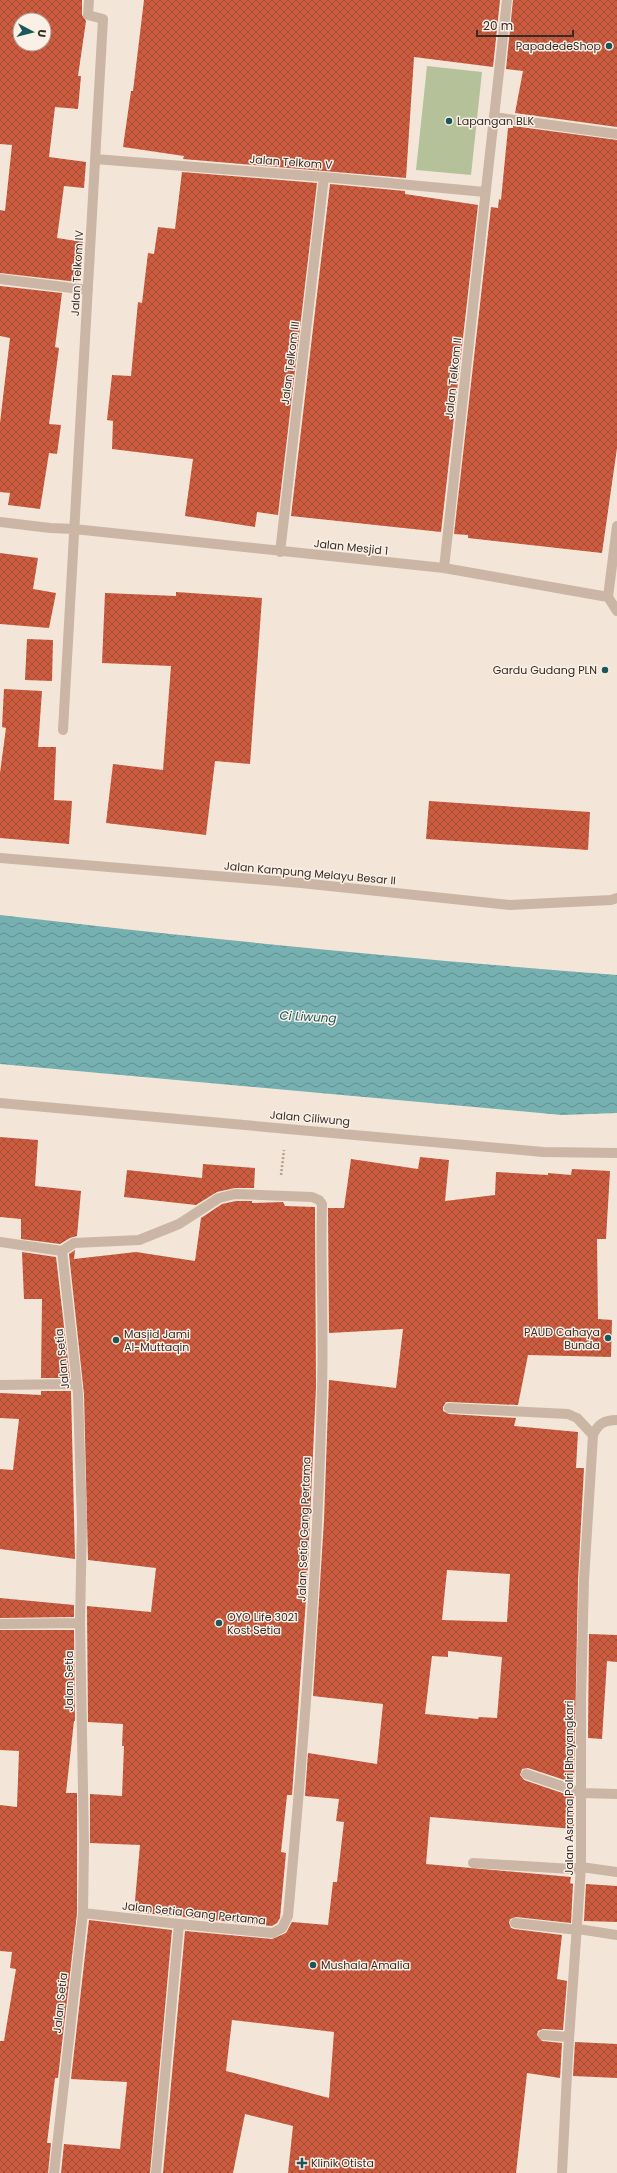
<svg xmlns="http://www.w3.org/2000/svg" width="617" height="2173" viewBox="0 0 617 2173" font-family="Poppins,sans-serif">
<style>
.pitch{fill:#b5c299}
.water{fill:url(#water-waves)}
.building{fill:url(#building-cross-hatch);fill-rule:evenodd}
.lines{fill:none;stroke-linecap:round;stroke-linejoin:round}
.path{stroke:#b79f8f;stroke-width:2.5;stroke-dasharray:2 2;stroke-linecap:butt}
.minor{stroke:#cbb5a5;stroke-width:10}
.poi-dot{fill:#1a575a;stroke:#faf0e6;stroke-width:1.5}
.labels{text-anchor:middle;stroke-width:3;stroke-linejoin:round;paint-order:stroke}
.poi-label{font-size:11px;fill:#362b27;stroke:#faf0e6;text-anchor:start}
.street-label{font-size:11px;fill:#362b27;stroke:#faf0e6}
.water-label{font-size:12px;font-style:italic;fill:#1a575a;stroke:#faf0e6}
</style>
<defs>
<pattern id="water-waves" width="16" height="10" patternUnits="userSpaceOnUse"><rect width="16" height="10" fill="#77b0b1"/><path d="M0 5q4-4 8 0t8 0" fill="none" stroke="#628f90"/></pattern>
<pattern id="building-cross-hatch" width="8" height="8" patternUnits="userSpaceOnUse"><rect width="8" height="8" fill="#cb5c3f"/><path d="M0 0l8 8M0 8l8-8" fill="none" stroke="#a64c35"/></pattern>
</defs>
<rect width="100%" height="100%" fill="#f3e6d9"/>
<path class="pitch" d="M427 66 482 72 471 175 416 170Z"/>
<path class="water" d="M0 915C205 939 411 959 617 975V1113L562 1115 0 1064Z"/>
<path class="building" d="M0 0H82V15L86 21 78 76H81L78 109 55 107 49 157 86 162 84 188 64 186 57 238 83 242 78 282 0 273V210L5 211 12 145 0 144ZM20 20H44V44H20Z
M144 0H500L493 67 414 57 406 178 183 159 184 156 123 147 131 91H133Z
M513 0H617V127L515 113 523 71 506 69Z
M513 126 617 140V448L602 553 468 538V535L454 534 491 207 498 208 499 199 501 200 508 128H513Z
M182 172 317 183 278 515 257 512 255 527 185 516 193 459 112 449 113 421 107 420 112 375 131 376 138 302 142 303 148 253 154 254 158 227 175 229Z
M330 184 405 191V194L478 205 441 532 291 516Z
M0 286 62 293 55 347 59 348 49 424 61 425 57 454 49 453 40 509 8 505 10 493 0 492V423L10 338 0 336Z
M0 553 38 558 33 589 56 593 49 628 0 624Z
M176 592 262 598 250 764 215 761 206 835 106 823 113 764 163 770 171 666 102 663 105 593 176 596Z
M27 639 53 640 52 681 25 680Z
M4 689 42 691 38 747H56L54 800 72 801 69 844 0 838V773L6 728 2 727Z
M429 801 590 812 588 850 426 839Z
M0 1137 38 1140 35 1186 81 1191 77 1236 70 1238 60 1244 21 1239V1219L0 1217Z
M420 1157 449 1160 445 1201 495 1195 496 1172 548 1175V1173L571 1175 572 1169 610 1171 606 1239H597L598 1319 612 1320 611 1357 528 1355 518 1405 449 1402H446L443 1407V1411L449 1414 516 1418 514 1426 578 1432 576 1468H584L578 1580 574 1783 528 1768 522 1769 520 1775 524 1780 574 1797V1829L430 1817 426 1864 571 1877 570 1883 573 1884 571 1923 516 1917 510 1919 509 1923 511 1928 514 1929 562 1935 557 1979 567 1981 563 2030 543 2029 538 2031 537 2035 542 2041 562 2043 560 2078 527 2073 516 2173H288L293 2126 245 2114 233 2173H163L185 1931 272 1939 286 1933 292 1922 328 1925 333 1882H337L344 1822 336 1821 339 1799 305 1796 308 1753 377 1764 383 1704 313 1696 324 1520 329 1380 396 1388 403 1329 329 1333 328 1208H344L351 1159 418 1169ZM447 1570 510 1574 507 1622 442 1620ZM448 1651 502 1657 497 1718 479 1717 478 1719 425 1714 432 1656 448 1657ZM232 2020 334 2032 329 2098 226 2071Z
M203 1164 255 1168 254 1188H235L217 1192 196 1205 124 1197 127 1170 202 1178Z
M236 1201H252V1203L283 1202 285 1206 315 1207 316 1387 307 1585 292 1795H287L281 1852 286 1853 280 1918 277 1923 272 1926 134 1912 140 1845 90 1843V1794L122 1796 124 1746H122L123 1724 88 1722 87 1606 151 1612 156 1568 88 1560 84 1394 69 1254 75 1250 74 1259 136 1252 195 1261 201 1218 222 1204Z
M22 1252 56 1257 70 1378H41L42 1299H24Z
M41 1391H71L75 1559 0 1549V1469L13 1470 19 1419 0 1418V1393L41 1395Z
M0 1598 74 1605V1617L0 1618Z
M0 1630H74L75 1721H74L66 1793H77V1913L58 2078H55L47 2143H51L48 2173H0V2041H4L16 1969 10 1968 12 1952 0 1951V1805L17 1807 19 1751 0 1750Z
M589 1634 617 1635V1662L607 1661 602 1739 588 1738Z
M586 1884 617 1886V1922L584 1921Z
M89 1920 172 1930 150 2173H61L64 2144 120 2149 127 2082 71 2079Z
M575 2042 617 2044V2078L573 2076Z"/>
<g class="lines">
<path class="path" d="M281 1175 284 1150"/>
<path class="minor" d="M494 117 617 134
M95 159 324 177 485 192
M0 279 88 290
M0 522 50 528 74 529 444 568 608 597 617 611
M280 552 324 177
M444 568 507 0
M608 597 617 526
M63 730 103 19 88 15 89 0
M0 858 301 883 510 905 611 900 617 898
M0 1103 543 1152 617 1153
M0 1242 62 1251
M62 1251 74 1243 139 1240 179 1224 219 1198 235 1194 312 1197 319 1200 322 1204C320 1265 324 1326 322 1387 318 1564 304 1740 288 1916L282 1928 273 1933 179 1924 83 1913
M0 1385 76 1384
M449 1408 568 1414 577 1418 593 1435
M0 1624 80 1623
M526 1774 582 1793 617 1794
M473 1863 572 1869 581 1867 617 1872
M515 1923 578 1930
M578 1929 617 1935
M543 2035 569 2037
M54 2173 83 1913 84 1844 80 1623 82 1523 78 1394 62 1251
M156 2173 179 1924
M562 2173 568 2054 581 1867V1698L584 1580 593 1435C598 1424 604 1420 617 1420"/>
</g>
<g class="poi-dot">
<circle cx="609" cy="46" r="4"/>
<circle cx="449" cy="121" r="4"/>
<circle cx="605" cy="670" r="4"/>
<circle cx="608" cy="1338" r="4"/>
<circle cx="116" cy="1340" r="4"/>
<circle cx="219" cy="1623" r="4"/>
<circle cx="313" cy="1965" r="4"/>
<path d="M300 2157h4v4h4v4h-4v4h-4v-4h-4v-4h4z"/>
</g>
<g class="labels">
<g class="poi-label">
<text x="601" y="50" text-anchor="end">PapadedeShop</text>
<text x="457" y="125">Lapangan BLK</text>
<text x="597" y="674" text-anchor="end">Gardu Gudang PLN</text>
<text x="600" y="1336" text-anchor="end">PAUD Cahaya<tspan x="600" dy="13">Bunda</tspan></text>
<text x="124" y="1338">Masjid Jami<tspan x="124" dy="13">Al-Muttaqin</tspan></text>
<text x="227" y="1621">OYO Life 3021<tspan x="227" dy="13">Kost Setia</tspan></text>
<text x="321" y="1969">Mushala Amalia</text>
<text x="311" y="2167">Klinik Otista</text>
</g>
<g class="street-label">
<text transform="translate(291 162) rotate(4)" y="4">Jalan Telkom V</text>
<text transform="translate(77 273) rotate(-87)" y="4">Jalan Telkom IV</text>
<text transform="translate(290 363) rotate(-83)" y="4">Jalan Telkom III</text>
<text transform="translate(453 378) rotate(-84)" y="4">Jalan Telkom II</text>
<text transform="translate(351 547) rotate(6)" y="4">Jalan Mesjid 1</text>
<text transform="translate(310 873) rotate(5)" y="4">Jalan Kampung Melayu Besar II</text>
<text transform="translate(310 1118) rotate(5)" y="4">Jalan Ciliwung</text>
<text transform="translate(62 1359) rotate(-96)" y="4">Jalan Setia</text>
<text transform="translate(304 1529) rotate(-88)" y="4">Jalan Setia Gang Pertama</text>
<text transform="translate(69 1681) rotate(-90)" y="4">Jalan Setia</text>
<text transform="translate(569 1788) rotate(-90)" y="4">Jalan Asrama Polri Bhayangkari</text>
<text transform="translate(194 1913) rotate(6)" y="4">Jalan Setia Gang Pertama</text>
<text transform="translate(60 2003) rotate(-84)" y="4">Jalan Setia</text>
</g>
<g class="water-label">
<text transform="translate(308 1017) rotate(3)" y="4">Ci Liwung</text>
</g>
</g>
<g transform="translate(32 32) rotate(97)"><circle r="19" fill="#faf0e6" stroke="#aca19a"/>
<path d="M0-3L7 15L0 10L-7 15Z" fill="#1a575a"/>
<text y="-6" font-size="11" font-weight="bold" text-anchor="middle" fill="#362b27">U</text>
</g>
<path d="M477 30v6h96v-6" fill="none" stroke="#362b27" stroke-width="2"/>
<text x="483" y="30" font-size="12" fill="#362b27" stroke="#faf0e6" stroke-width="3" paint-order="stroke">20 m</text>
</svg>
